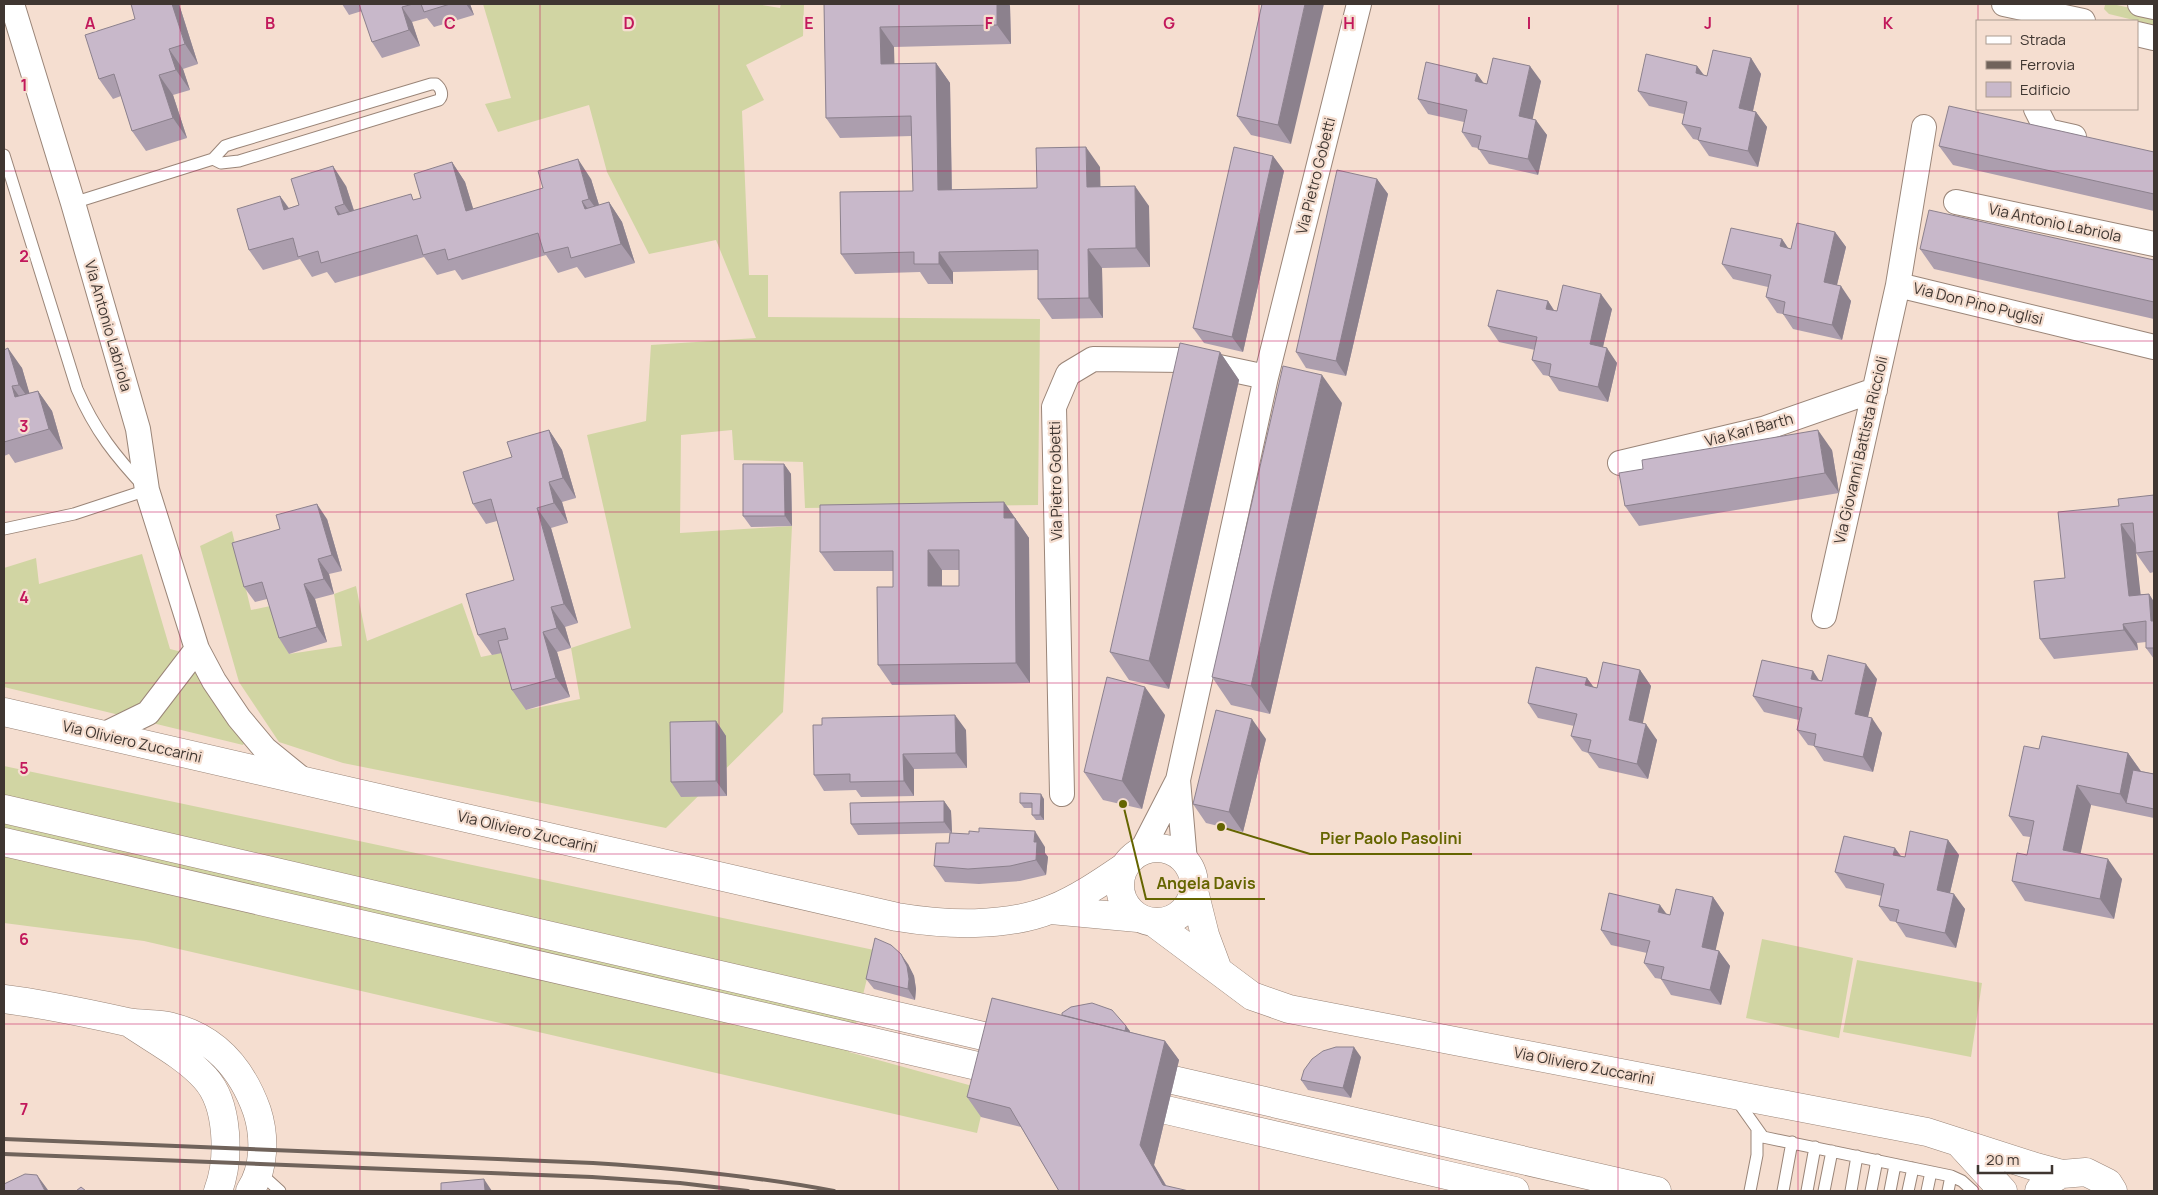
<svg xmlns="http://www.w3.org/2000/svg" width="2158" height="1195" viewBox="0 0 2158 1195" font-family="Manrope,sans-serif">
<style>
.grass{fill:#d1d5a3}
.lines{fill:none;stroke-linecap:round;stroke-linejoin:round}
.service-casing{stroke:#9a8578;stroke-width:13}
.minor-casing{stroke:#9a8578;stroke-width:26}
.secondary-casing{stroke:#9a8578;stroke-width:29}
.trunk-casing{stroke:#9a8578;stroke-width:29}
.service{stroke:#fff;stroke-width:11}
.minor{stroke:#fff;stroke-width:24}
.secondary{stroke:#fff;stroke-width:28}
.trunk{stroke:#fff;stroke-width:28}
.rail{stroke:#70635b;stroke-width:4}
.wall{fill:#ac9eae;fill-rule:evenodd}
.shaded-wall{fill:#8c818d}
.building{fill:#c8b8ca;stroke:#8c818d;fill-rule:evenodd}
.grid{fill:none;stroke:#c2185b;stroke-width:1;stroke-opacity:0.55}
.labels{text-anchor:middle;stroke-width:4.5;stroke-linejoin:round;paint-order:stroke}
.street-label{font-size:15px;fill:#3f3631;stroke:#f5ded0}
.grid-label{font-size:16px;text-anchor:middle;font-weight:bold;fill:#c2185b;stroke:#f5ded0;stroke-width:4.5;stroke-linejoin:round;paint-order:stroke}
.leader{fill:none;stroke:#656500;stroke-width:2}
.callout-dot{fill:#656500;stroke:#f5ded0;stroke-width:2}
.callout-label{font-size:16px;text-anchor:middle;font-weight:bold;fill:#656500;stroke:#f5ded0;stroke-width:4.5;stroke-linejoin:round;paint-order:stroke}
</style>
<rect width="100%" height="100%" fill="#f5ded0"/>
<path class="grass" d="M483 4H756L780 8 781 4H804L803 36 746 65 764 100 742 111 749 275H768V317L1040 319 1038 505 805 508 803 462 734 460 732 430 681 435 680 533 792 526 783 712 666 828 343 763 279 742 239 682 200 546 232 531 251 610 275 605 289 654 342 646 334 594 356 586 367 641 462 603 481 657 505 652 526 710 580 699 571 648 631 628 587 435 646 421 651 345 756 338 716 240 649 254 607 172 589 105 498 132 485 104 511 98Z
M2112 4 2154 13V25L2109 14 2104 9 2105 5Z
M142 554 170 649 202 657 251 732 243 745 4 687V568L36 558 39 584Z
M4 766 874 950 849 1052 987 1090 977 1133 144 941 4 923Z
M1762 939 1853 958 1839 1038 1746 1018Z
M1857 960 1982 983 1971 1057 1843 1032Z"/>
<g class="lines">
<defs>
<path id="service" d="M431 84H436C441 88 444 95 439 100L239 161 221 163 213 159 225 146 234 143Z
M4 155 77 389C95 431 116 457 147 490L74 514 4 529
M73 203 213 159
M1736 1099 1763 1137 1951 1176 1962 1181 1973 1191
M259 1172 280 1191
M1750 1191 1757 1155V1131
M1783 1191 1792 1142
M1807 1191 1815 1147
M1824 1191 1832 1151
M1851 1191 1857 1156
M1871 1191 1877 1160
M1890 1191 1895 1165
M1908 1191 1913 1168
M1927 1191 1931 1172
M1948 1191 1951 1176"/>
<path id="minor" d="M12 4 73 203 138 429 147 490 197 649 214 681 239 718 265 749 303 780
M2004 4 2083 21
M2140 4 2154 7
M2137 34 2154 38
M2036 109 2047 131 2074 137
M1924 127 1898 285 2154 347
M1956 202 2154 244
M1620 463 1763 429 1875 390
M1824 616 1898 285
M103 735 148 713 197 649
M1178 780 1185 861
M1062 794 1054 407 1068 374 1093 359 1186 360 1266 377
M1141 852 1178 780 1266 377 1359 4"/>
<path id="secondary" d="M4 712 897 917C945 925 1006 928 1052 909 1077 899 1102 882 1124 867
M1120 885a37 37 0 1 1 74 0a37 37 0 1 1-74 0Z
M1194 891 1205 935 1218 970
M1051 910 1138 918
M1153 922 1252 996 1289 1009 1927 1132 2036 1167 2062 1174 2086 1172 2108 1183 2113 1191
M4 999C45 1004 86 1013 127 1022 142 1025 158 1023 172 1027 216 1038 242 1069 257 1111 265 1136 265 1168 250 1191
M131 1024C156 1041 185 1056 205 1078 229 1104 230 1160 218 1191
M1961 1145 2003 1191
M2039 1191 2045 1183 2062 1174"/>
<path id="trunk" d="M4 809 1018 1044
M4 842 1012 1074
M1138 1072 1657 1191
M1132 1102 1515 1191"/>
</defs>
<use href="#service" class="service-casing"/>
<use href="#minor" class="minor-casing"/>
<use href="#secondary" class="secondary-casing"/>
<use href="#trunk" class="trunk-casing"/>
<use href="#service" class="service"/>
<use href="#minor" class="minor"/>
<use href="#secondary" class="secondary"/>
<use href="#trunk" class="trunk"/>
<path class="rail" d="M4 1139 593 1163C674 1168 754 1176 834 1191
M4 1154 592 1177 680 1183 748 1191"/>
</g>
<path class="wall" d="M179 4 198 64 183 69 190 90 173 95 187 138 146 151 132 131 121 96 113 99 99 79 135 19Z
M342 4H470L474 15 434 27 427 18 412 22 420 46 382 58 372 42 362 11 349 15Z
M824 4H1009L1010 6 1011 44 894 47V64L936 63 950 83 952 190 1037 188 1100 167V187L1149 206 1150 267 1102 268 1103 318 1052 319 1038 299V270L953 272V284H928L920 272 855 274 841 254 913 191 912 136 840 138 826 118Z
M1262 4 1291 144 1251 135 1237 116Z
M1751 58 1761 74 1753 111 1756 112 1767 127 1758 167 1709 156 1698 140 1693 139 1682 124 1684 114 1649 106 1638 91 1697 66 1704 75 1707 76Z
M1477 74 1483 83 1487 84 1541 81 1532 119 1547 135 1538 175 1489 164 1478 148 1472 147 1462 132 1464 122 1428 114 1418 99Z
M1939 146 2154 152V211L1953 165Z
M1273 156 1284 171 1243 352 1204 343 1193 328Z
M452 162 465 182 473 209 591 179 599 205 609 202 622 222 635 263 585 278 577 267 558 273 546 255 462 280 455 270 437 275 424 257 335 283 327 272 312 277 300 259 263 270 249 250 280 196 289 208 299 205 346 186 354 210 415 200 421 198Z
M1377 179 1388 194 1346 376 1306 368 1296 352Z
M1835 232 1846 247 1837 285 1851 301 1842 340 1793 329 1783 314 1777 313 1766 297 1768 287 1733 279 1722 264 1782 239 1788 248 1791 249Z
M1920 249 2154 260V319L1934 269Z
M1548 301 1554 310 1557 311 1612 309 1603 347 1617 363 1608 402 1559 391 1549 376 1543 375 1532 360 1535 350 1499 342 1488 326Z
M4 350 22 368 29 393 38 391 52 411 63 449 15 463 9 454 4 456Z
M1220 352 1239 380 1169 689 1129 680 1110 652Z
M1342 403 1270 714 1231 705 1212 677Z
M549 430 562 450 576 498 562 502 568 523 551 528 578 623 565 627 571 648 557 652 570 697 526 710 512 690 502 653 492 655 478 635 514 580 497 521 486 524 473 504 512 457Z
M1832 450 1839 493 1639 526 1625 506 1643 469Z
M784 464 791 474 792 526 751 527 743 516Z
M2154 495V572L2150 573 2136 553 2135 544 2140 594H2149L2154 602V659L2146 648V642L2137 643 2138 650 2054 659 2040 639 2065 578 2119 506Z
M1004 502 1029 538 1030 683 892 685 878 665 893 587V571H834L820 552ZM942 570H959V586H942Z
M327 519 342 571 329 574 334 594 315 599 327 642 289 654 279 638 267 599 255 602 244 587Z
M1640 670 1651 686 1642 724 1657 740 1648 779 1599 768 1588 753 1582 751 1571 736 1574 726 1538 718 1528 703 1587 678 1593 687 1597 688Z
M1813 671 1819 680 1822 681 1877 679 1868 717 1882 733 1873 772 1824 761 1814 746 1808 745 1797 730 1799 720 1764 712 1753 696Z
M1165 715 1142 809 1103 800 1084 772Z
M716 721 726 736 727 796 681 797 671 782Z
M966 730 967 768 914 769V796L861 797 856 790 824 791 814 775Z
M1266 739 1243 832 1206 823 1193 804Z
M2039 749 2128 753 2141 771 2154 774V818L2091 805 2080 854 2122 879 2114 919 2025 901 2012 881 2027 855 2030 837 2023 836 2009 816Z
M1044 799V820H1036L1032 815V808H1024L1020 803Z
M944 801 951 811 952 833 858 835 851 824Z
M1948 840 1959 855 1950 893 1965 909 1956 948 1906 937 1896 922 1890 921 1879 906 1882 896 1846 888 1835 872 1901 856 1905 857Z
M1045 847V853L1048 857 1046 875 1020 881 979 884 945 882 934 866Z
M1713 897 1724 913 1715 950 1719 951 1730 966 1721 1005 1671 995 1661 979 1655 978 1644 963 1647 953 1611 945 1601 930 1666 914 1670 915Z
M908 964 914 976 916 989 915 1000 874 989 866 979Z
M1062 1015 1126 1026 1130 1032 1165 1041 1179 1060 1154 1165 1166 1185 1059 1191 1021 1127 981 1117 967 1097Z
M1361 1057 1351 1098 1308 1090 1301 1080Z"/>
<path class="shaded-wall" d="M172 4H179L198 64 185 44Z
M466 4H470L474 15Z
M997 4H1009L1010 6 1011 44 997 25Z
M1305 4H1324L1291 144 1278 125Z
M402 7 412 22 420 46 409 30Z
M880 27 894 47 895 84 881 64Z
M169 49 183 69 190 90 176 70Z
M1751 58 1761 74 1750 124 1739 108Z
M936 63 950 83 952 210 938 190Z
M1530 66 1541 81 1530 131 1519 116Z
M1697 66 1708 81 1696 73Z
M1477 74 1488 89 1475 81Z
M159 75 173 95 187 138 173 118Z
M1756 112 1767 127 1758 167 1748 151Z
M1536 120 1547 135 1538 175 1528 159Z
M1086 147 1100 167 1101 207 1087 187Z
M1273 156 1284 171 1243 352 1232 337Z
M578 159 591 179 603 218 589 199Z
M452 162 465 182 480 231 466 211Z
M333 166 346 186 358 224 344 204Z
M1377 179 1388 194 1346 376 1336 361Z
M1135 186 1149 206 1150 267 1136 248Z
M280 196 294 216 284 210Z
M582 201 596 220 585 209Z
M609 202 622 222 635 263 621 244Z
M335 207 349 226 338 215Z
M1835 232 1846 247 1834 297 1824 282Z
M1782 239 1792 254 1780 246Z
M1088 249 1102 268 1103 318 1089 298Z
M939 252 953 272V284L939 264Z
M1841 286 1851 301 1842 340 1832 325Z
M1601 294 1612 309 1600 359 1590 344Z
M1548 301 1558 317 1546 309Z
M8 348 22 368 33 405 19 385Z
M1607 348 1617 363 1608 402 1598 387Z
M1220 352 1239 380 1169 689 1149 661Z
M1322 375 1342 403 1270 714 1251 686Z
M12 386 26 406 15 397Z
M38 391 52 411 63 449 49 429Z
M549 430 562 450 576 498 563 478Z
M1818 430 1832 450 1839 493 1825 473Z
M784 464 791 474 792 526 785 516Z
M549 482 562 502 568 523 554 503Z
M1004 502 1029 538 1030 683 1016 663 1004 518Z
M317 504 327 519 342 571 332 555Z
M537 508 551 528 578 623 564 604Z
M2121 524 2135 544 2143 615 2129 596Z
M928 550 942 570V606L928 586Z
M318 559 329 574 334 594 324 579Z
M304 584 315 599 327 642 317 627Z
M2149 594 2154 602V625L2151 621Z
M551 607 565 627 571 648 557 628Z
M2123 624 2137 643 2138 650 2124 630Z
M543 632 557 652 570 697 556 678Z
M1866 664 1877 679 1865 729 1855 714Z
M1640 670 1651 686 1640 736 1629 720Z
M1813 671 1823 687 1811 679Z
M1587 678 1598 693 1585 685Z
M1145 687 1165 715 1142 809 1122 781Z
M955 715 966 730 967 768 956 753Z
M1872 718 1882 733 1873 772 1863 757Z
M1252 719 1266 739 1243 832 1229 812Z
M716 721 726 736 727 796 716 781Z
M1646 724 1657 740 1648 779 1637 764Z
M2128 753 2142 773 2126 803 2120 794Z
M903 754 914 769V796L904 781Z
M2077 785 2091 805 2077 870 2063 850Z
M1041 794 1044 799V820L1040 815Z
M944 801 951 811 952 833 944 822Z
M1035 831 1045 847V853L1048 857 1046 875 1036 860 1034 842Z
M1948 840 1959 855 1947 905 1937 890Z
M1895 848 1906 863 1893 855Z
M2108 859 2122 879 2114 919 2100 899Z
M1954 894 1965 909 1956 948 1945 933Z
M1713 897 1724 913 1713 962 1702 947Z
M1660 905 1671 920 1658 912Z
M1719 951 1730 966 1721 1005 1710 990Z
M901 954 908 964 914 976 916 989 915 1000 908 989Z
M1126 1026 1130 1031 1126 1048 1123 1042Z
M1165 1041 1179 1060 1154 1165 1169 1191 1163 1185 1140 1145Z
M1354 1047 1361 1057 1351 1098 1343 1088Z
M37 1175 48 1190V1191H45Z
M484 1179 492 1191H485Z"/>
<path class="building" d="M131 4H172L185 44 169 49 176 70 159 75 173 118 132 131 114 74 99 79 85 35 135 19Z
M359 4H413L402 7 409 30 372 42Z
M421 4H450L424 12Z
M824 4H997V25L880 27 881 64 936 63 938 190 1037 188 1036 148 1086 147 1087 187 1135 186 1136 248 1088 249 1089 298 1038 299V250L939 252V264H914V252L841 254 840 192 913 191 911 116 826 118Z
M1262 4H1305L1278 125 1237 116Z
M1713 50 1751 58 1739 108 1756 112 1748 151 1698 140 1701 128 1682 124 1687 102 1638 91 1646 54 1697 66 1696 73 1707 76Z
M1493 58 1530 66 1519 116 1536 120 1528 159 1478 149 1481 136 1462 132 1467 110 1418 99 1426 62 1477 74 1475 81 1487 84Z
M1949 106 2154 152V194L1939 146Z
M1234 147 1273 156 1232 337 1193 328Z
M578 159 589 199 582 201 585 209 609 202 621 244 571 258 568 247 544 253 538 233 448 260 445 249 423 255 417 235 321 263 318 251 298 257 293 238 249 250 237 209 280 196 284 210 299 205 291 179 333 166 344 204 335 207 338 215 411 194 413 200 421 198 414 174 452 162 466 211 543 188 538 171Z
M1337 170 1377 179 1336 361 1296 352Z
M1929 210 2154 260V302L1920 249Z
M1797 223 1835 232 1824 282 1841 286 1832 325 1783 314 1785 302 1766 297 1771 275 1722 264 1731 228 1782 239 1780 246 1791 249Z
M1563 285 1601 294 1590 344 1607 348 1598 387 1549 376 1551 364 1532 360 1537 337 1488 326 1497 290 1548 301 1546 309 1557 311Z
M1180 343 1220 352 1149 661 1110 652Z
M8 348 19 385 12 386 15 397 38 391 49 429 4 442V350Z
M1283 366 1322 375 1251 686 1212 677Z
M549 430 563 478 549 482 554 503 537 508 564 604 551 607 557 628 543 632 556 678 512 690 498 641 508 639 505 628 478 635 466 594 514 580 491 499 473 504 463 472 512 457 507 442Z
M1818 430 1825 473 1625 506 1619 473 1643 469 1642 460Z
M743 464H784L785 516H743Z
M2154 495V551L2136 553 2133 523 2121 524 2129 596 2149 594 2151 621H2154V648H2146V621L2123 624 2124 630 2040 639 2034 581 2065 578 2058 512 2119 506 2118 499Z
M1004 502V518H1015L1016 663 878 665 877 587H893V551L820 552V505ZM928 550H959V586H928Z
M317 504 332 555 318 559 324 579 304 584 317 627 279 638 262 582 244 587 232 543 280 529 276 515Z
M1828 655 1866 664 1855 714 1872 718 1863 757 1814 746 1816 734 1797 730 1802 708 1753 696 1762 660 1813 671 1811 679 1822 681Z
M1603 662 1640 670 1629 720 1646 724 1637 764 1588 752 1591 740 1571 736 1577 714 1528 703 1536 667 1587 678 1585 685 1597 688Z
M1107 677 1145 687 1122 781 1084 772Z
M1216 710 1252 719 1229 812 1193 804Z
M955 715 956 753 903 754 904 781 850 782V774L814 775 813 725H822V718Z
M716 721V781L671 782 670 722Z
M2042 736 2128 753 2120 794 2077 785 2063 850 2108 859 2100 899 2012 881 2017 853 2027 855 2034 821 2009 816 2024 746 2039 749Z
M2133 770 2154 774V809L2126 803Z
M1020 793 1041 794 1040 815H1032V803H1020Z
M944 801V822L851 824 850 803Z
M979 828 1035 831 1034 842H1037L1036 860 1010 866 968 869 934 866 936 843H949L950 833 969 834V831L979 832Z
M1910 831 1948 840 1937 890 1954 894 1945 933 1896 922 1899 910 1879 906 1884 884 1835 872 1844 836 1895 848 1893 855 1905 857Z
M1676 889 1713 897 1702 947 1719 951 1710 990 1661 979 1664 967 1644 963 1650 941 1601 930 1609 893 1660 905 1658 912 1670 915Z
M875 938 891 945 901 954 907 966 909 979 908 989 866 979Z
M992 998 1165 1041 1140 1145 1163 1185 1189 1191H1059L1010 1108 967 1097Z
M1092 1003 1112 1010 1126 1026 1125 1031 1062 1015V1013L1071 1007Z
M1336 1047H1354L1343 1088 1301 1080 1304 1070 1312 1059 1323 1051Z
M25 1174 37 1175 45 1191H4V1184Z
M484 1179 485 1191H441V1183Z
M81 1187 86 1191H76Z"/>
<path class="grid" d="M180 4V1191M360 4V1191M540 4V1191M719 4V1191M899 4V1191M1079 4V1191M1259 4V1191M1439 4V1191M1618 4V1191M1798 4V1191M1978 4V21M1978 109V1191M4 171H2154M4 341H2154M4 512H2154M4 683H2154M4 854H2154M4 1024H2154"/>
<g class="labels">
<g class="street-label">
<text transform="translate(1316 176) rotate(-76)" y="5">Via Pietro Gobetti</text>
<text transform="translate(2055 223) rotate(12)" y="5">Via Antonio Labriola</text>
<text transform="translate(1978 304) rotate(14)" y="5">Via Don Pino Puglisi</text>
<text transform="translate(108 326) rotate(74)" y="5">Via Antonio Labriola</text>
<text transform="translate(1749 430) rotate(-15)" y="5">Via Karl Barth</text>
<text transform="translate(1861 450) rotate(-77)" y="5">Via Giovanni Battista Riccioli</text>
<text transform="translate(1056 481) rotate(-91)" y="5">Via Pietro Gobetti</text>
<text transform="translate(132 742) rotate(13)" y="5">Via Oliviero Zuccarini</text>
<text transform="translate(527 832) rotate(13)" y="5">Via Oliviero Zuccarini</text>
<text transform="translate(1584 1066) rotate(11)" y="5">Via Oliviero Zuccarini</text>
</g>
</g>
<g class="grid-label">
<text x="90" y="29">A</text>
<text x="270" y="29">B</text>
<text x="450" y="29">C</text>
<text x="629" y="29">D</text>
<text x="809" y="29">E</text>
<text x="989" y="29">F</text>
<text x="1169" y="29">G</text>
<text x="1349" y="29">H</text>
<text x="1529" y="29">I</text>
<text x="1708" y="29">J</text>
<text x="1888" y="29">K</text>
<text x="24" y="91">1</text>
<text x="24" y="262">2</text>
<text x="24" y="432">3</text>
<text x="24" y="603">4</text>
<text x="24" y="774">5</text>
<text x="24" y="945">6</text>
<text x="24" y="1115">7</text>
</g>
<path class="leader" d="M1221 827L1310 854H1472M1123 804L1146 899H1265"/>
<g class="callout-dot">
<circle cx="1221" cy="827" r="5"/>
<circle cx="1123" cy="804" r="5"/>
</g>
<g class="callout-label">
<text x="1391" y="844">Pier Paolo Pasolini</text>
<text x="1206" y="889">Angela Davis</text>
</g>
<rect width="2158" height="1195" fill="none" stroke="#3f3631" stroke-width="10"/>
<rect x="1976" y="20" width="162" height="90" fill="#f5ded0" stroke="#ac9b90"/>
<rect x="1986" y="36" width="25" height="8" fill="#ffffff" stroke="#ac9b90"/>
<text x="2020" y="45" font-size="15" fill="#3f3631">Strada</text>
<rect x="1986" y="61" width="25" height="8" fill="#70635b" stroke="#ac9b90"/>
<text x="2020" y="70" font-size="15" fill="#3f3631">Ferrovia</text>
<rect x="1986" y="82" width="25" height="15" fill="#c8b8ca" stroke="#ac9b90"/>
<text x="2020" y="95" font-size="15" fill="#3f3631">Edificio</text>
<path d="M1978 1165v8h74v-8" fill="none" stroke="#3f3631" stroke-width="2.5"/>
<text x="1986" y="1165" font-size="15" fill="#3f3631" stroke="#f5ded0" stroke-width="4" paint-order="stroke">20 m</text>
</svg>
